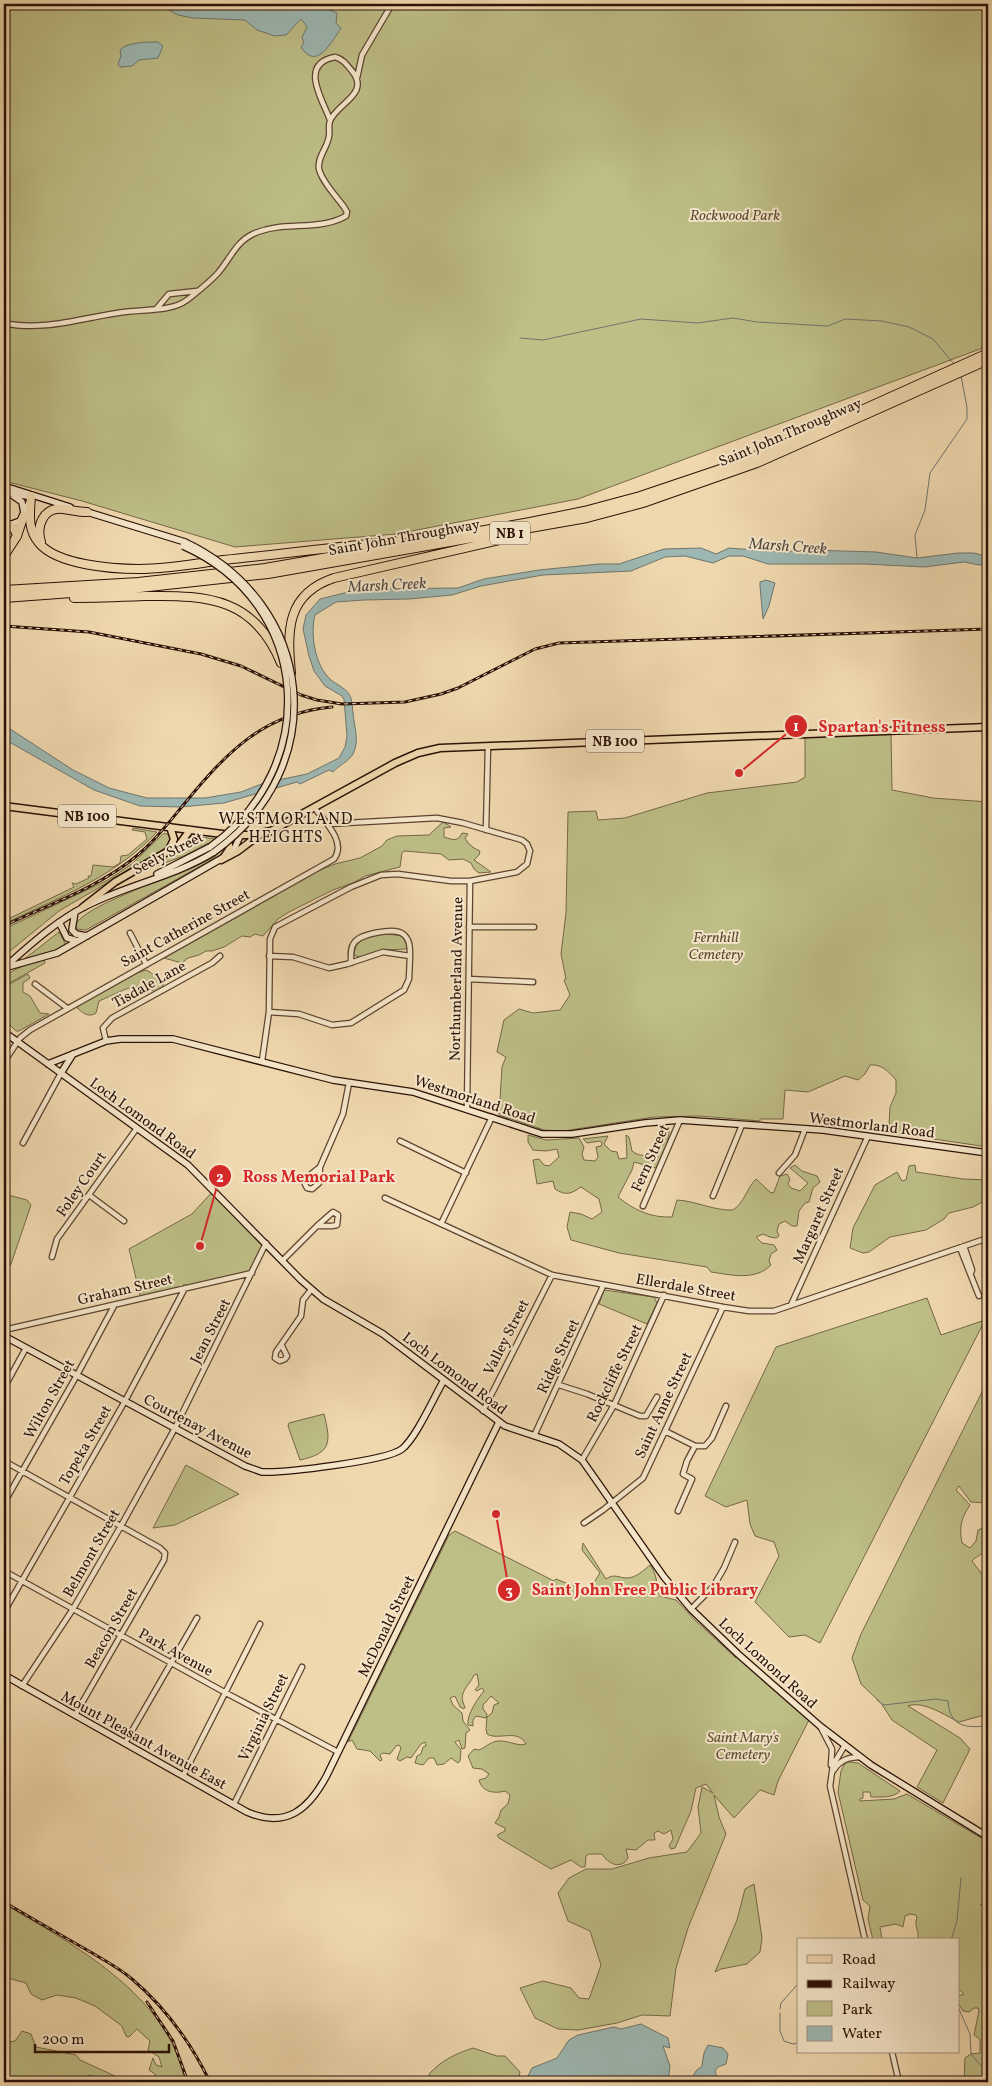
<svg xmlns="http://www.w3.org/2000/svg" width="992" height="2086" viewBox="0 0 992 2086" font-family="Vollkorn,serif">
<style>
.green{fill:#bebe87;stroke:#746846}
.water{fill:#9db8b3;stroke:#6f756e}
.lines{fill:none;stroke-linecap:round;stroke-linejoin:round}
.stream{stroke:#6f756e;stroke-width:1}
.street-casing{stroke:#5c4330;stroke-width:7}
.secondary-casing{stroke:#2b1106;stroke-width:8}
.primary-casing{stroke:#2b1106;stroke-width:9}
.highway-casing{stroke:#2b1106;stroke-width:10}
.street{stroke:#f5e6ca;stroke-width:4.5}
.secondary{stroke:#f5e6ca;stroke-width:5.5}
.primary{stroke:#f0d8ae;stroke-width:6}
.highway{stroke:#f0d8ae;stroke-width:8}
.rail-casing{stroke:#2b1106;stroke-width:3}
.rail{stroke:#f5e6ca;stroke-width:1;stroke-dasharray:4;stroke-linecap:butt}
.secondary-bridge-casing{stroke:#2b1106;stroke-width:8;stroke-linecap:butt}
.secondary-bridge{stroke:#f5e6ca;stroke-width:5.5}
.labels{text-anchor:middle;stroke-width:4;stroke-linejoin:round;paint-order:stroke}
.shield{fill:#f5e6ca;stroke:#685141;stroke-width:1}
.shield-label{font-size:14px;font-weight:bold;fill:#2b1106}
.park-label{font-size:15px;font-style:italic;fill:#5e4e33;stroke:#f5e6ca}
.street-label{font-size:15px;fill:#2b1106;stroke:#f5e6ca}
.water-label{font-size:16px;font-style:italic;fill:#534b43;stroke:#f5e6ca}
.neighbourhood-label{font-size:16px;letter-spacing:1px;fill:#2b1106;stroke:#f5e6ca}
.leader{fill:none;stroke:#d62828;stroke-width:2}
.callout-dot{fill:#d62828;stroke:#f5e6ca;stroke-width:2}
.mark-label{font-size:15px;text-anchor:middle;font-weight:bold;fill:#fff}
.callout-label{font-size:16px;text-anchor:middle;font-weight:bold;fill:#d62828;stroke:#f5e6ca;stroke-width:4;stroke-linejoin:round;paint-order:stroke}
</style>
<rect width="100%" height="100%" fill="#f0d8ae"/>
<filter id="stains"><feTurbulence type="fractalNoise" baseFrequency=".004" numOctaves="4"/><feColorMatrix values="0 0 0 0 .2 0 0 0 0 .09 0 0 0 0 .02 0 0 0 .5 -.17"/></filter>
<radialGradient id="worn" r=".72"><stop offset=".6" stop-color="#630" stop-opacity="0"/><stop offset="1" stop-color="#630" stop-opacity=".3"/></radialGradient>
<path class="green" d="M4 4H988V346L578 499 396 534 235 547 82 501 4 481Z
M891 731 892 790 933 798 988 802V1147L886 1132 889 1126 890 1107 896 1093V1080C888 1071 882 1064 870 1065L865 1074 858 1080 845 1076 808 1092 785 1090 783 1119H760V1121L700 1116 654 1117 563 1131 544 1130 499 1115 502 1067 506 1057 497 1052 504 1020 519 1009 533 1013 560 1010 570 995 564 980 566 979 561 954 566 913 568 812 596 811 598 820 625 818 707 793 797 782 805 777V735Z
M443 822 451 827 444 828V837C453 840 458 842 462 833L468 834 465 838 468 843 474 848 480 851 479 855 474 860 491 872 479 873 474 869 471 863 463 859 449 860 441 854 404 851 402 853 400 867 365 876 353 883 333 890 289 912 278 919 263 936 255 934 250 937 242 936 224 947 212 951H206L199 955 188 958 182 963 164 958 318 871 335 864 360 858 382 846 387 840 397 836 429 835Z
M133 828 157 832C115 877 58 898 4 924V921L74 887 72 883 76 884 89 878 88 876H91L93 865 113 867 120 863 121 856 128 855 147 839 145 832 132 830Z
M164 833 171 836V841L163 850 59 911 4 956V929L108 880 133 863Z
M194 836 222 840 225 841 227 847 222 854 86 930 77 929 76 924C87 903 189 872 216 856L208 843 186 855 136 874V872L188 837Z
M59 932 66 945 45 955 23 960Z
M388 934 402 936 407 945 406 949 384 950 359 957 354 955C355 937 373 935 388 934Z
M44 960 45 963 4 986V977C16 967 29 964 44 960Z
M146 970 150 972 163 983V986L157 992C151 991 146 986 141 986 130 985 109 997 99 1001L96 1013C89 1018 83 1013 77 1008L79 1005 137 973Z
M28 974 30 978 23 983V992L30 996 40 1013 49 1014 19 1031H16L4 1019V987Z
M667 1126 670 1127 667 1144 656 1168 634 1162 632 1170 618 1197C634 1210 651 1218 672 1217L677 1200C696 1201 715 1211 733 1210 744 1203 747 1188 756 1179L771 1193 774 1192 780 1176 787 1174 790 1179 788 1184 791 1188 800 1191 808 1183 790 1168 795 1165 802 1171 817 1176 820 1182 813 1188 809 1202 805 1203 799 1211 797 1226H792L785 1221 779 1224 777 1231 779 1236 776 1238 770 1237 763 1234 756 1237 762 1243 774 1245 777 1250 771 1254 769 1261 771 1265C755 1281 732 1275 711 1272L707 1267 619 1253 571 1240 567 1227 570 1212 581 1214 592 1219 602 1212 599 1199 581 1187C571 1194 566 1196 555 1189L553 1181 537 1184 533 1160 539 1159 544 1165 549 1166 559 1157 557 1149 546 1151 533 1150 528 1142V1135L546 1140 579 1138 584 1147 582 1154 584 1160 595 1161 598 1157 596 1147 601 1146 602 1143 600 1141 587 1143 583 1139 608 1136 604 1144 611 1151 617 1152 619 1159 627 1158 626 1135 629 1137 632 1151C644 1160 655 1154 664 1143Z
M915 1165 916 1172 963 1179 988 1180V1199L973 1207 949 1213 944 1219 926 1230 890 1237 869 1252 863 1253 850 1248 853 1228 875 1185 897 1172 902 1181 906 1180 909 1166Z
M214 1190 266 1243 252 1273 141 1299 129 1249 192 1214Z
M4 1194 27 1200 31 1205 11 1264 4 1272Z
M604 1290 654 1297 657 1303 647 1324 599 1304Z
M927 1298 941 1335 985 1320 820 1643 805 1635 789 1637 755 1602 779 1556 774 1542 755 1536 750 1524 747 1500 726 1507 705 1496 776 1347Z
M988 1380V1503L971 1502 959 1486 956 1490 970 1505C961 1518 959 1527 962 1543L970 1548 976 1541 978 1530 983 1528 987 1548C982 1556 977 1555 972 1561L982 1574 988 1577V1714L959 1722C946 1716 923 1700 908 1706L960 1738 970 1749 943 1803 917 1787 937 1750 892 1720 881 1703 861 1684 852 1658 861 1634Z
M324 1414C331 1442 332 1453 300 1460L288 1426 289 1423Z
M186 1465 239 1494 175 1525 153 1528Z
M455 1531 554 1581 556 1579 588 1592 600 1573 582 1550 583 1543 606 1579C614 1573 619 1578 627 1578 636 1578 644 1570 650 1565 660 1579 654 1585 660 1596L676 1600 696 1621 736 1658 738 1654 810 1718 778 1781 774 1795 760 1790 734 1818 714 1795 719 1817 726 1834 688 1928 676 1968 670 2016 642 2015 617 2023 578 2030 558 2029 535 2018 520 1988 543 1981 571 1988 579 1998 589 1999 601 1965 590 1931 568 1921 558 1893 569 1878 586 1869H612L649 1858 687 1852 701 1833 698 1807 702 1787 713 1793 706 1784 696 1788 691 1811 675 1848 671 1849 669 1846 673 1839 671 1830 664 1834 658 1831 654 1833 655 1840H648L636 1850 626 1849 628 1858C621 1870 608 1864 602 1854H589L586 1856 585 1867H581L571 1860 551 1869 499 1838 497 1835 505 1831V1828L495 1823 499 1817 501 1810 508 1804 510 1795 505 1791C494 1794 482 1792 479 1780L486 1778 489 1774 482 1769 473 1768 468 1756 474 1749 479 1750C486 1747 490 1742 498 1741 508 1740 518 1747 526 1744 518 1728 498 1741 487 1734L486 1729 487 1717 492 1713 494 1705 499 1703 491 1696 483 1705V1709L487 1714 486 1718 476 1716 473 1720V1726L468 1725C466 1716 478 1698 484 1691L482 1688 477 1691 475 1690 479 1685 477 1674 474 1675C469 1687 457 1692 465 1707L464 1709 460 1707 455 1696 450 1698 453 1705 462 1713 463 1721 470 1730 466 1733 465 1748 462 1749 459 1740 455 1742 461 1750 460 1761 458 1763 451 1758 444 1764 437 1765 434 1758H429L423 1765 415 1763 417 1756 421 1754 423 1747 426 1746 425 1742 421 1744 411 1758 407 1757 400 1761 397 1759 401 1748 399 1745 396 1746 390 1754 383 1753 380 1755 382 1760 380 1761 370 1751 357 1749 352 1740 348 1742 449 1535Z
M848 1762 858 1763 900 1791C894 1798 880 1797 871 1797L870 1792H863V1798L860 1799V1801L894 1799 907 1794 988 1842V1903L986 1900 980 1905 988 1904V2018L983 2024 988 2031V2047L985 2049 988 2052V2082H964L965 2058 971 2054 980 2053V2039L974 2035 979 2011 978 2008H974L969 2012 963 2011 958 2003V1996L964 1994 958 1988V1940H917C921 1932 913 1926 917 1918L916 1915 910 1914 905 1916 903 1927 896 1924 880 1927 882 1940H873L868 1919 870 1906 863 1900 838 1792 841 1771 844 1765Z
M754 1884 762 1938 760 1952 747 1964 721 1969 715 1972 737 1920 745 1889Z
M4 1904C74 1945 169 1995 185 2082H166L155 2078V2074L149 2070 153 2058 156 2065 162 2067 159 2057 148 2050 150 2041 137 2029 129 2037 126 2036 122 2026 95 2006 76 1998 57 1995 42 2000 31 1994 26 1983 4 1977Z
M22 2031 31 2034 36 2047 76 2055 80 2060 128 2082H107L90 2075 80 2082H4V2038L9 2042 15 2041Z
M473 2048 497 2056H505L520 2072 518 2082H435L429 2074C442 2060 455 2054 473 2048Z"/>
<path class="water" d="M164 4H325L327 9 337 13 336 23 341 28C332 41 317 72 301 47L304 43 302 37 307 27 301 19 286 35 275 36 257 30 245 20 193 18 178 15 165 8Z
M158 42 163 46 158 58 139 60 132 66 120 67 118 64 121 56 120 50C126 42 148 42 158 42Z
M701 548 716 554 729 548 779 552 811 550 876 552 917 558 958 553H974L988 557V564L979 565 964 562 924 567 864 564H768L743 556H729L713 563 685 556 665 557 631 571 543 575 481 586 452 595 409 599 364 600 336 602 315 615C310 635 315 666 331 680 337 685 344 687 349 694 353 701 352 706 353 713 354 727 360 740 353 754 348 762 339 765 333 772L329 770 300 784 297 782 224 803 181 807 140 806 94 790 4 739V725L73 770 109 788 147 798H205L241 792 264 783 307 774 339 758 345 747 347 736 344 699 342 696 325 686 314 671 309 656 303 629 306 615 320 599 361 589 458 588 484 579 539 570 599 564H619L664 549Z
M766 580 775 583 769 606 763 619 760 586V582Z
M641 2024 668 2038 670 2048 663 2046 670 2066 668 2082H525L532 2068 557 2058 569 2040 578 2035 614 2027 621 2029Z
M708 2045 723 2048 728 2054 726 2064 718 2067 715 2071 718 2082H686L690 2081 696 2071 702 2066 704 2053Z"/>
<g class="lines">
<path class="stream" d="M520 338 543 340 641 319 697 323 733 318 757 322 828 326 845 319 882 321 909 327 933 339 954 364
M917 558 915 535 925 510 930 473 967 419V407L961 376
M877 1700 884 1705 936 1699 948 1701C950 1727 965 1728 988 1726
M951 1940 957 1921 961 1878
M958 2007 970 2034 971 2054 988 2074
M780 2009 781 2003 798 1984
M780 2013V2031L784 2041 793 2044 798 2043"/>
<defs>
<path id="street" d="M357 78 362 55 392 4
M157 308 169 294 197 291
M4 323C43 332 85 317 124 312 144 309 171 312 187 300 197 292 209 283 218 273 230 259 236 242 253 234 283 220 318 232 346 216L347 212 344 207C337 197 322 182 319 169 317 157 328 147 329 136 330 132 328 126 330 121 336 104 371 94 352 71 347 65 343 59 335 57 298 64 323 100 330 120
M486 830 488 746
M469 927H534
M130 933 146 964
M351 963C351 956 350 948 354 943 359 934 395 927 403 934 410 939 410 948 410 956
M469 979 533 982
M35 984 67 1008
M269 1012 299 1014 332 1025 351 1023 404 990 409 979 410 956 383 952 347 964 329 968 293 957 269 956
M106 1041 103 1028 112 1018 212 963 220 956
M262 1061 269 1012 270 939 275 927 351 887 381 875 398 874 451 881H470L517 872 527 864 530 851 527 844 522 840 463 823 437 818 328 824
M4 1062 20 1038 30 1030 334 859C347 842 324 821 314 807
M467 1108 470 881
M400 1141 466 1173
M23 1143 61 1073
M320 1167 310 1175 304 1182 307 1188 312 1189 319 1183 320 1167 343 1114 349 1083
M779 1173 795 1155 805 1129
M89 1195 124 1221
M713 1196 742 1125
M385 1198 552 1275 723 1307 749 1311H774L988 1238
M643 1206 680 1120
M441 1224 492 1117
M964 1246 972 1270 971 1273
M960 1248 979 1296
M52 1257 57 1239 137 1128
M283 1260 317 1226H332L337 1225 338 1215 333 1212 317 1226
M791 1305 868 1136
M4 1330 252 1273
M282 1346 287 1356 285 1359 280 1361 275 1358 276 1352 301 1316 303 1300 311 1290
M559 1385 587 1394 640 1416H646L657 1397
M4 1388 26 1348
M483 1411 552 1275
M665 1431 695 1446
M534 1436 603 1286
M582 1460 614 1405 664 1295
M4 1461 160 1548 165 1553 164 1560 75 1715
M4 1503 77 1375 114 1306
M678 1511 692 1479 683 1474 687 1461 695 1446H705L712 1438 726 1406
M584 1523 603 1510 643 1478 723 1307
M4 1571 226 1693 338 1752
M691 1609 713 1587 724 1568 735 1542
M4 1612 125 1401 185 1288
M22 1686 73 1609 121 1526 175 1428 266 1243
M821 1728 832 1749 831 1765
M125 1743 197 1618
M845 1745 833 1765 830 1786 865 1940
M833 1771C840 1760 848 1757 861 1757
M183 1776 260 1624
M234 1804 302 1667
M892 2052 899 2082"/>
<path id="secondary" d="M4 486 70 507
M4 493 27 496
M12 495 22 502 24 513
M84 511 185 542
M9 525 20 521 29 503
M157 874 210 847
M75 912 72 930 76 934 87 936
M59 922 67 938 78 941
M5 967C30 945 55 922 84 907 126 885 174 877 214 852
M4 968 57 953 233 852 240 836
M4 1032 188 1165 301 1280 323 1299 383 1334 505 1426 559 1444 582 1460 664 1577 691 1609 738 1654 820 1726 871 1765 988 1837
M48 1064 106 1041 120 1039H173L333 1080 413 1092 542 1134H572L645 1123 680 1120 823 1130 988 1153
M61 1073 73 1054
M4 1336 245 1466 262 1472C283 1473 387 1461 402 1449 416 1438 434 1397 444 1380
M4 1675 247 1812C287 1829 309 1809 327 1775L499 1422"/>
<path id="primary" d="M4 806 230 835H250L271 831 395 763 418 753 440 748 988 727
M223 836 228 842 230 848 224 857
M169 850 174 839 170 827
M221 860 238 851 259 835
M83 907 115 882 179 845 190 830"/>
<path id="highway" d="M31 496C30 513 27 529 39 543 57 565 113 569 139 569 167 569 195 564 223 560 282 554 341 546 400 541
M9 525 15 530 17 536
M41 542C36 526 43 507 63 509 71 510 79 512 87 512
M4 556 17 536 24 515
M4 590 138 582 265 568 530 522 584 511 640 496 732 465 806 435 988 353
M4 598 140 588 268 574 587 518 643 503 757 463 988 360
M74 598C99 598 123 597 148 596 209 595 255 599 281 663
M291 673C287 631 286 594 334 578L522 535"/>
</defs>
<use href="#street" class="street-casing"/>
<use href="#secondary" class="secondary-casing"/>
<use href="#primary" class="primary-casing"/>
<use href="#highway" class="highway-casing"/>
<use href="#street" class="street"/>
<use href="#secondary" class="secondary"/>
<use href="#primary" class="primary"/>
<use href="#highway" class="highway"/>
<defs>
<path id="rail" d="M4 626 89 632 201 654 241 666 301 695 317 700 342 704 405 702 441 694 458 688 535 649 559 643 988 629
M4 926C45 906 99 887 134 858 154 842 169 822 185 803 227 752 264 713 332 707
M4 1902C31 1918 59 1934 87 1950 102 1959 118 1967 132 1979 165 2007 191 2043 210 2082
M147 2002 173 2041 188 2082"/>
</defs>
<use href="#rail" class="rail-casing"/>
<use href="#rail" class="rail"/>
<defs>
<path id="secondary-bridge" d="M185 542C316 604 333 767 214 852
M183 546C312 603 323 766 210 847"/>
</defs>
<use href="#secondary-bridge" class="secondary-bridge-casing"/>
<use href="#secondary-bridge" class="secondary-bridge"/>
</g>
<g class="labels">
<g class="shield">
<rect x="490" y="521.5" width="40" height="23" rx="4"/>
<rect x="586" y="729.5" width="58" height="23" rx="4"/>
<rect x="58" y="804.5" width="58" height="23" rx="4"/>
</g>
<g class="shield-label">
<text x="510" y="538">NB 1</text>
<text x="615" y="746">NB 100</text>
<text x="87" y="821">NB 100</text>
</g>
<g class="park-label">
<text x="735" y="220">Rockwood Park</text>
<text x="716" y="942">Fernhill<tspan x="716" dy="17">Cemetery</tspan></text>
<text x="743" y="1742">Saint Mary's<tspan x="743" dy="17">Cemetery</tspan></text>
</g>
<g class="street-label">
<text transform="translate(790 432) rotate(-23)" y="5">Saint John Throughway</text>
<text transform="translate(404 537) rotate(-10)" y="5">Saint John Throughway</text>
<text transform="translate(168 853) rotate(-27)" y="5">Seely Street</text>
<text transform="translate(185 928) rotate(-29)" y="5">Saint Catherine Street</text>
<text transform="translate(456 979) rotate(-89)" y="5">Northumberland Avenue</text>
<text transform="translate(149 984) rotate(-29)" y="5">Tisdale Lane</text>
<text transform="translate(475 1099) rotate(18)" y="5">Westmorland Road</text>
<text transform="translate(143 1118) rotate(36)" y="5">Loch Lomond Road</text>
<text transform="translate(872 1125) rotate(7)" y="5">Westmorland Road</text>
<text transform="translate(650 1158) rotate(-66)" y="5">Fern Street</text>
<text transform="translate(81 1184) rotate(-55)" y="5">Foley Court</text>
<text transform="translate(818 1215) rotate(-66)" y="5">Margaret Street</text>
<text transform="translate(686 1287) rotate(10)" y="5">Ellerdale Street</text>
<text transform="translate(125 1289) rotate(-13)" y="5">Graham Street</text>
<text transform="translate(210 1331) rotate(-63)" y="5">Jean Street</text>
<text transform="translate(506 1337) rotate(-63)" y="5">Valley Street</text>
<text transform="translate(558 1356) rotate(-65)" y="5">Ridge Street</text>
<text transform="translate(455 1373) rotate(37)" y="5">Loch Lomond Road</text>
<text transform="translate(614 1373) rotate(-64)" y="5">Rockcliffe Street</text>
<text transform="translate(49 1399) rotate(-61)" y="5">Wilton Street</text>
<text transform="translate(663 1405) rotate(-65)" y="5">Saint Anne Street</text>
<text transform="translate(198 1426) rotate(28)" y="5">Courtenay Avenue</text>
<text transform="translate(85 1445) rotate(-60)" y="5">Topeka Street</text>
<text transform="translate(91 1553) rotate(-60)" y="5">Belmont Street</text>
<text transform="translate(386 1626) rotate(-64)" y="5">McDonald Street</text>
<text transform="translate(111 1628) rotate(-60)" y="5">Beacon Street</text>
<text transform="translate(176 1652) rotate(29)" y="5">Park Avenue</text>
<text transform="translate(768 1663) rotate(42)" y="5">Loch Lomond Road</text>
<text transform="translate(263 1717) rotate(-64)" y="5">Virginia Street</text>
<text transform="translate(144 1740) rotate(29)" y="5">Mount Pleasant Avenue East</text>
</g>
<g class="water-label">
<text transform="translate(788 545) rotate(4)" y="6">Marsh Creek</text>
<text transform="translate(387 584) rotate(-3)" y="6">Marsh Creek</text>
</g>
<g class="neighbourhood-label">
<text x="286" y="824">WESTMORLAND<tspan x="286" dy="18">HEIGHTS</tspan></text>
</g>
</g>
<path class="leader" d="M739 773L796 726M200 1246L220 1176M496 1514L509 1590"/>
<g class="callout-dot">
<circle cx="739" cy="773" r="5"/>
<circle cx="200" cy="1246" r="5"/>
<circle cx="496" cy="1514" r="5"/>
<circle cx="796" cy="726" r="12"/>
<circle cx="220" cy="1176" r="12"/>
<circle cx="509" cy="1590" r="12"/>
</g>
<g class="mark-label">
<text x="796" y="731">1</text>
<text x="220" y="1182">2</text>
<text x="509" y="1595">3</text>
</g>
<g class="callout-label">
<text x="882" y="732">Spartan's Fitness</text>
<text x="319" y="1182">Ross Memorial Park</text>
<text x="645" y="1595">Saint John Free Public Library</text>
</g>
<rect width="992" height="2086" fill="none" stroke="#f0d8ae" stroke-width="20"/>
<rect x="5" y="5" width="982" height="2076" fill="none" stroke="#2b1106" stroke-width="2.5"/>
<rect x="10" y="10" width="972" height="2066" fill="none" stroke="#2b1106"/>
<rect x="797" y="1938" width="162" height="115" fill="#f5e6ca" stroke="#a4917c"/>
<rect x="807" y="1955" width="25" height="8" fill="#f0d8ae" stroke="#a4917c"/>
<text x="842" y="1964" font-size="15" fill="#2b1106">Road</text>
<rect x="807" y="1980" width="25" height="8" fill="#2b1106" stroke="#a4917c"/>
<text x="842" y="1988" font-size="15" fill="#2b1106">Railway</text>
<rect x="807" y="2001" width="25" height="15" fill="#bebe87" stroke="#a4917c"/>
<text x="842" y="2014" font-size="15" fill="#2b1106">Park</text>
<rect x="807" y="2026" width="25" height="15" fill="#9db8b3" stroke="#a4917c"/>
<text x="842" y="2038" font-size="15" fill="#2b1106">Water</text>
<path d="M35 2044v8h134v-8" fill="none" stroke="#2b1106" stroke-width="2.5"/>
<text x="42" y="2044" font-size="15" fill="#2b1106" stroke="#f5e6ca" stroke-width="4" paint-order="stroke">200 m</text>
<rect width="100%" height="100%" filter="url(#stains)"/>
<rect width="100%" height="100%" fill="url(#worn)"/>
</svg>
